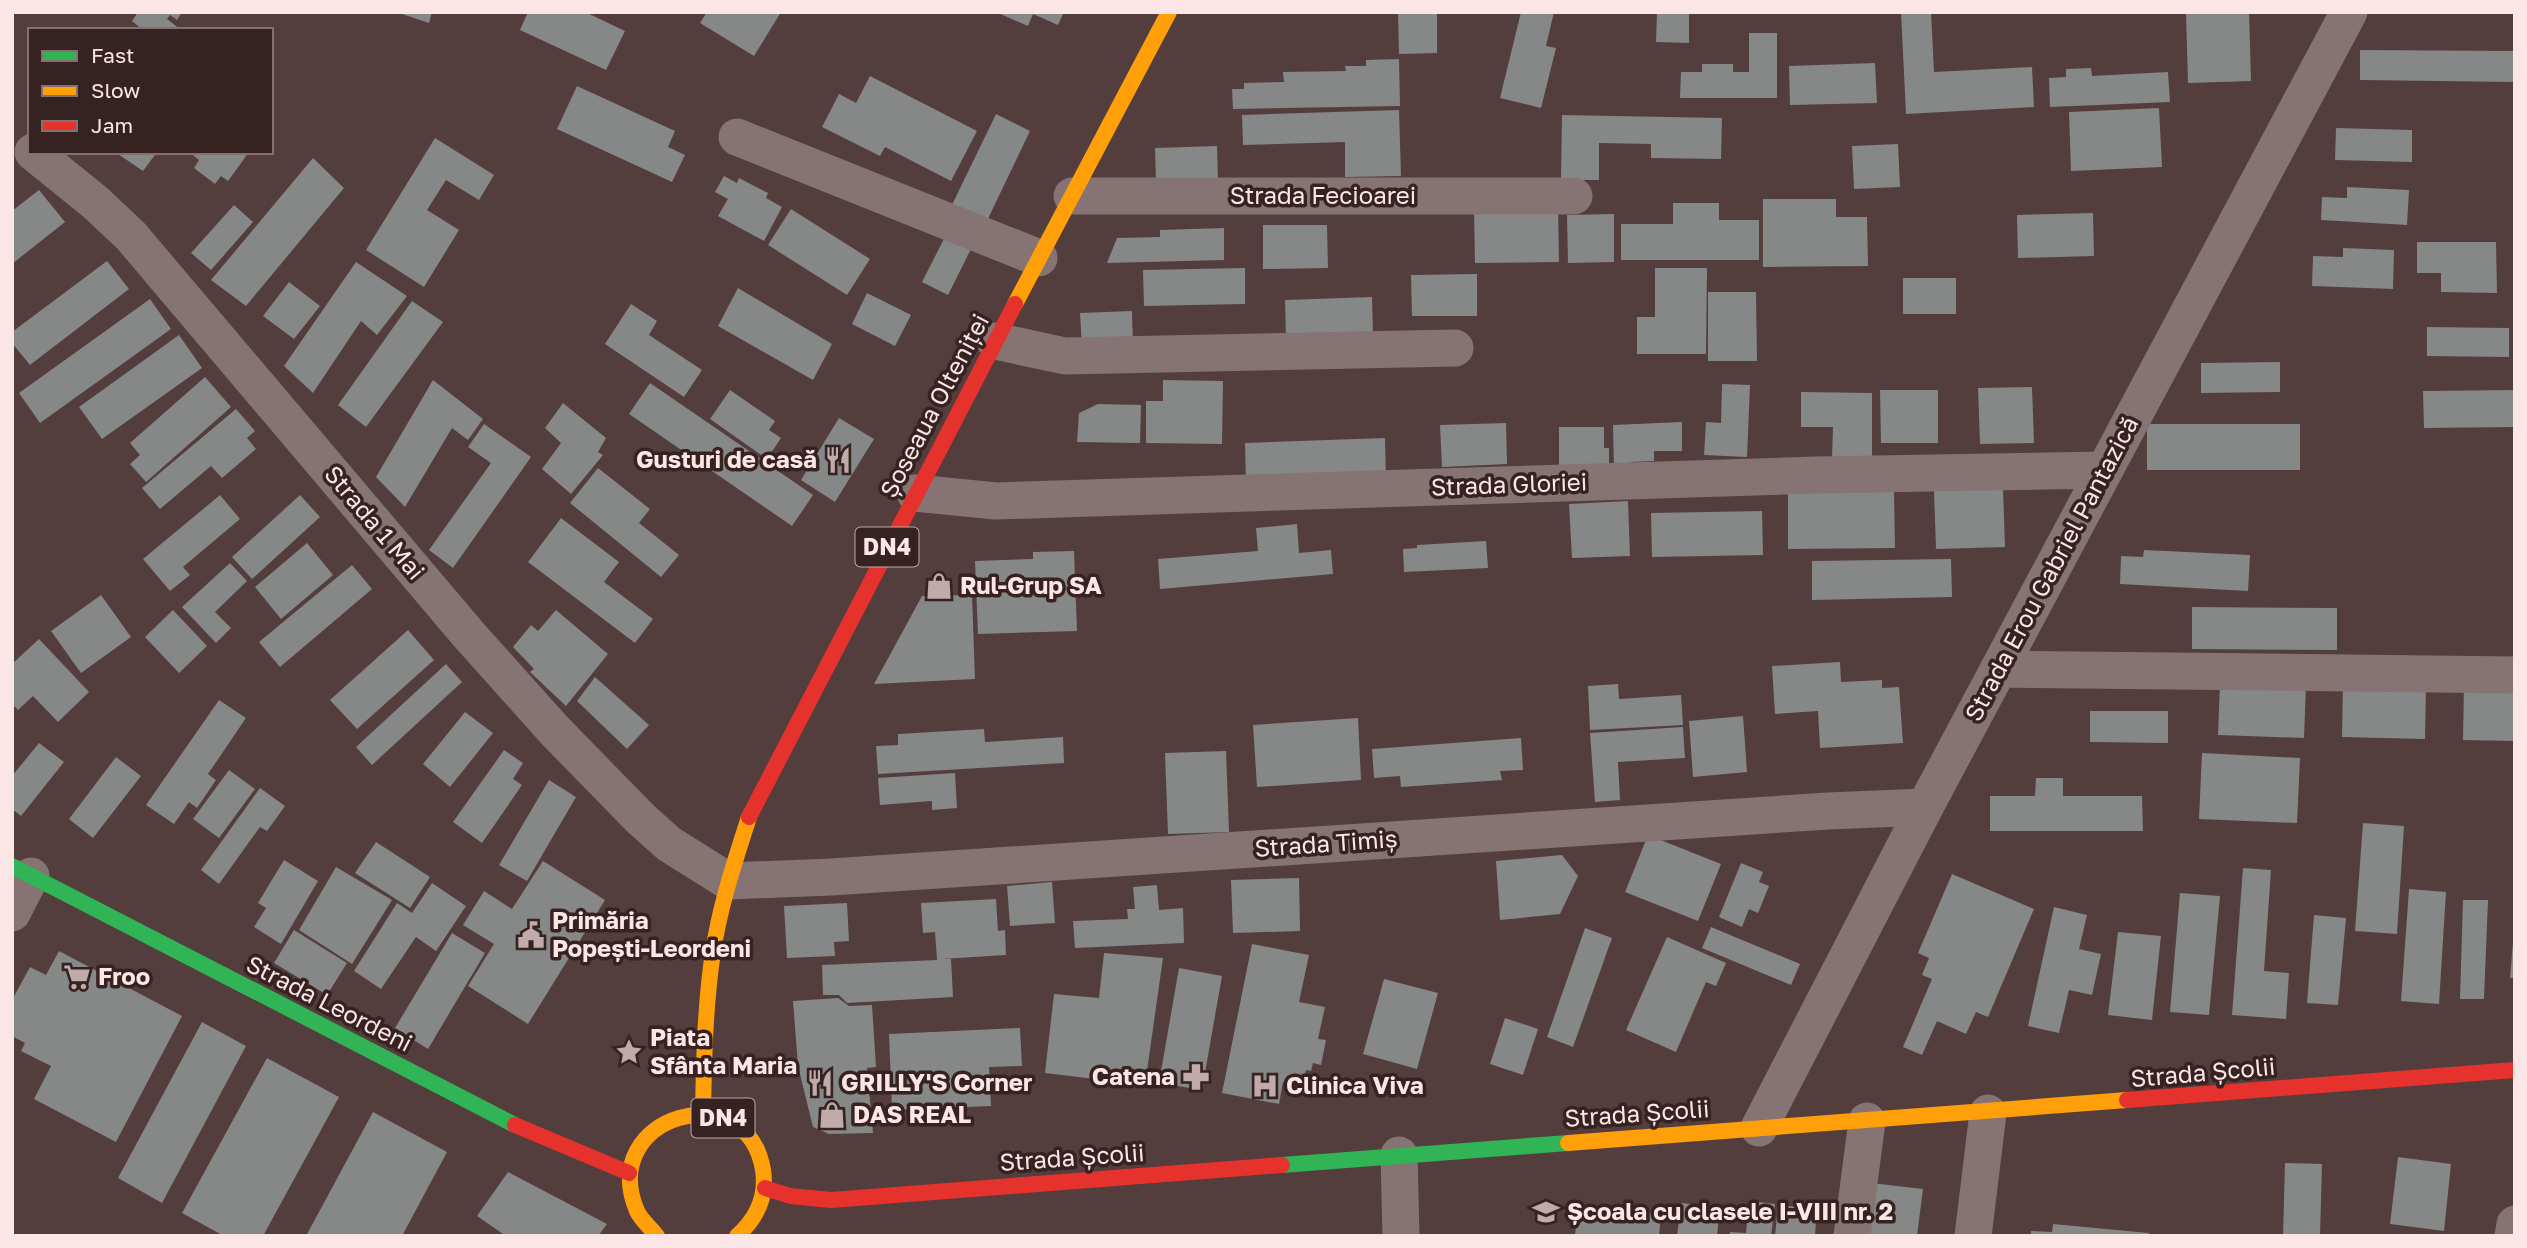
<svg xmlns="http://www.w3.org/2000/svg" width="2527" height="1248" viewBox="0 0 2527 1248" font-family="'Golos Text',sans-serif">
<style>
.building{fill:#868787}
.lines{fill:none;stroke-linecap:round;stroke-linejoin:round}
.street{stroke:#867474;stroke-width:37}
.fast{stroke:#30b455;stroke-width:16}
.slow{stroke:#ff9f0a;stroke-width:16}
.jam{stroke:#e5322d;stroke-width:16}
.labels{text-anchor:middle;stroke-width:7;stroke-linejoin:round;paint-order:stroke}
.shield{fill:#362221;stroke:#c1abaa;stroke-width:2}
.shield-label{font-size:23px;font-weight:bold;fill:#fce6e5}
.street-label{font-size:24px;fill:#fce6e5;stroke:#362221}
.poi-label{font-size:24px;font-weight:bold;fill:#fce6e5;stroke:#362221;text-anchor:start}
</style>
<rect width="100%" height="100%" fill="#543d3d"/>
<path class="building" d="M138 12H182L177 20 170 15 167 19 181 30H143L132 21Z
M396 12H432L429 23Z
M528 12H585L625 31 606 70 520 30Z
M707 12H781L754 56 700 23Z
M996 12H1064L1058 25 1033 14 1028 26Z
M1398 12H1437V53L1399 54Z
M1521 12H1554L1546 46 1556 48 1541 108 1500 98Z
M1657 12H1689V43L1656 42Z
M1901 12H1931L1934 72 2032 67 2034 107 1906 114Z
M2249 12 2251 81 2188 83 2186 14Z
M1749 33H1777V98H1680L1681 72H1702V64H1733V72H1749Z
M2360 50 2515 51V82L2360 80Z
M1399 59 1400 106 1233 109 1232 89H1244V83L1284 82 1283 72 1346 71 1345 66H1366V60Z
M1875 63 1877 103 1790 105 1789 66Z
M2091 68 2092 76 2168 72 2170 102 2050 107 2049 78 2066 77V69Z
M870 76 977 131 951 181 885 147 880 156 822 127 839 94 856 103Z
M577 86 675 131 668 147 685 155 672 182 557 129Z
M2159 108 2162 167 2071 171 2069 112Z
M1399 110 1401 176 1345 177V142L1243 145 1242 115Z
M996 114 1030 131 985 225 950 209Z
M1562 115 1722 118 1721 159 1651 158V144L1599 143V180H1561Z
M2336 128 2412 130V162L2335 160Z
M435 138 494 175 479 200 446 180 427 210 459 230 424 287 366 250Z
M1898 144 1900 187 1854 189 1852 146Z
M1217 146 1218 180 1156 182 1155 148Z
M115 152H157L143 171Z
M189 152H249L228 181 221 176 215 184 194 168 199 160Z
M313 158 344 188 246 306 211 280Z
M724 176 737 183 739 178 768 193 766 198 782 207 764 241 718 216 728 199 715 192Z
M2347 187 2409 190 2407 225 2321 220 2322 197 2347 198Z
M39 190 65 222 12 264V211Z
M1763 199H1836V217H1867L1868 266 1763 267Z
M1673 203H1719V220H1759V260H1621V224H1673Z
M234 205 253 222 211 270 191 253Z
M1558 206 1559 262 1475 263 1474 208Z
M791 209 870 259 847 295 768 245Z
M2093 213 2094 256 2018 258 2017 215Z
M1614 214V262L1568 263 1567 215Z
M1263 225H1327L1328 268 1263 269Z
M1224 228V260L1107 263 1117 238 1160 237V230Z
M947 233 972 247 948 295 922 282Z
M2417 242H2496L2497 293 2441 292V273H2417Z
M2343 248 2394 250 2393 289 2312 286 2313 256 2343 257Z
M107 261 129 289 30 365 12 343V332Z
M356 262 407 296 377 335 361 321 313 393 284 366Z
M1245 268V304L1144 306 1143 270Z
M1655 268H1707L1706 354H1637V317H1655Z
M1477 274V316H1412L1411 275Z
M1903 278H1956V314H1903Z
M289 282 320 306 294 339 263 316Z
M738 288 832 344 813 380 718 326Z
M1708 292H1756L1757 361H1708Z
M867 293 911 315 895 346 852 324Z
M1372 297 1373 335 1286 338 1285 300Z
M150 299 171 329 40 423 19 393Z
M412 301 443 322 366 427 338 405Z
M631 304 657 321 649 335 702 370 684 397 605 344Z
M1132 311 1133 347H1082L1080 313Z
M2427 327 2509 328V357L2427 356Z
M179 335 202 368 102 439 79 407Z
M2280 362V392L2201 393V363Z
M205 377 231 407 146 482 130 464 140 455 130 443Z
M433 380 483 419 468 440 452 428 405 507 376 477Z
M1163 380 1223 381 1222 444 1146 443V401H1163Z
M650 383 813 495 792 526 629 414Z
M1722 384 1750 385 1747 457 1704 455 1706 422 1721 423Z
M2032 387 2034 443 1980 444 1978 388Z
M730 390 775 421 769 430 781 438 767 459 710 419Z
M1880 390H1938V443H1881Z
M2515 390V427L2424 428 2423 391Z
M1801 392 1872 393V459H1832L1833 427H1801Z
M563 403 606 438 598 452 603 455 571 494 542 469 561 443 545 428Z
M1098 404 1141 405 1140 443 1077 442 1079 413Z
M236 409 255 431 247 438 256 449 222 478 211 466 160 509 142 488Z
M839 418 874 439 835 502 801 480Z
M1682 422V451H1654V461L1631 462 1632 472 1614 471 1613 425Z
M1506 423 1507 464 1442 467 1440 425Z
M484 424 531 457 453 568 429 550 491 463 468 447Z
M2147 424H2300V470H2147Z
M1559 427H1604V448H1609V474H1559Z
M1385 438 1386 480 1246 485 1245 443Z
M598 468 650 509 639 523 679 555 661 577 570 503Z
M2003 488 2005 547 1936 549 1934 491Z
M1894 489 1895 548 1788 549V491Z
M220 495 240 519 183 567 190 575 170 591 143 559Z
M300 495 320 517 252 579 232 557Z
M1628 501 1630 556 1572 558 1569 504Z
M1762 511 1763 555 1652 557 1651 513Z
M561 518 619 562 604 582 653 619 635 643 528 562Z
M1297 524 1299 553 1331 550 1333 574 1160 589 1158 559 1258 551 1256 528Z
M1486 541 1488 568 1404 572 1403 549 1417 548V545Z
M307 543 333 575 281 619 255 587Z
M2144 550 2250 555 2248 591 2120 584 2121 556 2143 557Z
M1074 551 1077 631 978 634 975 561 1033 559V552Z
M1951 559 1952 597 1812 600V561Z
M230 563 247 581 215 612 231 628 216 643 182 607Z
M352 565 372 589 280 667 259 642Z
M101 595 131 637 81 673 51 631Z
M972 595 975 679 874 684 922 596Z
M2192 607 2337 608V650L2192 649Z
M173 610 207 646 179 673 145 637Z
M556 610 608 654 566 706 530 672 534 669 513 647 531 625 538 631Z
M408 630 434 660 357 729 330 700Z
M39 639 89 692 58 722 33 696 18 710 12 704V664Z
M1840 662 1841 682 1882 680V688L1899 687 1903 743 1820 748 1818 711 1775 714 1772 666Z
M446 664 462 682 372 765 356 747Z
M595 677 649 725 627 749 577 701Z
M2220 682 2306 685 2304 738 2218 735Z
M2343 682 2426 684 2425 739 2342 737Z
M1618 684 1619 699 1681 695 1683 725 1590 730 1588 686Z
M2464 684 2515 686V741L2463 740Z
M219 700 246 718 208 774 216 780 197 808 189 802 174 824 146 805Z
M2090 711H2168V743L2090 742Z
M465 712 493 733 450 787 423 764Z
M1743 716 1747 772 1693 777 1689 721Z
M1358 718 1361 780 1257 787 1253 725Z
M1683 727 1685 758 1618 762 1620 800 1595 802 1590 733Z
M984 729 985 742 1063 737 1064 763 878 774 876 746 898 745V734Z
M1521 738 1523 770 1500 771 1502 780 1401 787 1400 776 1374 778 1372 749Z
M39 743 64 762 21 816 12 809V776Z
M504 750 523 763 513 779 522 785 482 843 453 822Z
M1226 751 1229 832 1168 834 1165 753Z
M2202 753 2300 758 2297 823 2199 819Z
M116 757 141 776 93 838 69 819Z
M229 770 255 789 219 838 193 819Z
M955 773 957 808 932 810V801L880 805 878 778Z
M2036 778H2063V796H2142L2143 831H1990V796H2035Z
M549 780 576 797 527 881 499 865Z
M260 788 285 806 267 831 260 827 219 884 201 870Z
M2363 823 2404 826 2397 934 2355 931Z
M1648 835 1721 864 1698 921 1625 892Z
M376 842 430 877 410 908 355 873Z
M1562 855 1578 876 1560 914 1500 920 1496 861Z
M284 860 318 881 281 944 254 927 266 908 258 903Z
M543 861 605 900 528 1024 468 986 494 944 463 925 484 891 512 909Z
M1741 863 1763 872 1759 882 1769 886 1758 913 1749 909 1742 927 1719 917Z
M336 867 392 900 352 964 299 930Z
M2243 868 2271 870 2264 971 2289 973 2286 1019 2232 1015Z
M1952 874 2034 909 1988 1017 1976 1012 1966 1034 1937 1021 1922 1055 1903 1047 1932 979 1922 975 1929 958 1918 953Z
M1299 878 1300 931 1233 933 1231 880Z
M1052 882 1055 923 1010 926 1007 886Z
M432 883 466 906 436 951 416 937 381 989 354 971 397 903 412 913Z
M1157 885 1159 910 1183 908 1184 943 1075 948 1073 921 1128 919 1127 909H1135L1133 887Z
M2409 889 2446 892 2439 1004 2401 1001Z
M2180 893 2220 896 2209 1015 2170 1012Z
M996 899 998 931 1005 930 1006 955 942 959H951L953 997 847 1003 839 995H823L822 965 937 960 935 932 923 933 921 903Z
M2463 900H2488L2484 999H2460Z
M847 903 849 941 834 942 835 956 787 958 784 906Z
M2054 907 2087 915 2079 949 2101 954 2092 995 2069 990 2059 1033 2028 1026Z
M2314 915 2346 918 2338 1005 2307 1003Z
M1711 927 1800 964 1791 985 1702 948Z
M1585 928 1612 938 1573 1047 1547 1037Z
M294 930 347 963 327 995 274 963Z
M2118 932 2161 936 2152 1020 2108 1015Z
M452 933 485 953 428 1049 395 1028Z
M1667 937 1726 963 1716 986 1706 982 1676 1052 1626 1030Z
M2513 942H2515V978H2510Z
M1252 944 1309 955 1299 1002 1325 1007 1318 1039 1326 1040 1321 1065 1313 1063 1311 1071 1306 1070 1302 1085 1283 1082 1279 1104 1222 1093Z
M59 951 182 1016 116 1142 34 1099 51 1066 21 1051 25 1043 12 1036V1000L30 967 46 975Z
M1104 953 1163 958 1145 1085 1045 1073 1054 994 1099 998Z
M1179 968 1222 976 1202 1090 1159 1083Z
M1384 979 1438 993 1417 1069 1363 1054Z
M838 998 849 1006 872 1005 876 1067 867 1068 873 1133 829 1134 813 1127 798 1066 793 1001Z
M1505 1018 1538 1029 1523 1075 1490 1064Z
M202 1022 246 1046 162 1203 118 1178Z
M1020 1028 1022 1066 989 1067 991 1106 892 1110 889 1034Z
M267 1058 339 1097 263 1236H224L182 1213Z
M373 1112 447 1152 402 1236H306Z
M2398 1157 2451 1164 2444 1231 2390 1224Z
M2285 1163 2322 1164 2320 1236H2283Z
M508 1172 607 1224 598 1236H506L477 1216Z
M1871 1183 1923 1189 1917 1236H1864Z
M1749 1201 1775 1204 1771 1236H1730V1232L1746 1233Z
M1681 1203 1720 1207 1717 1236H1677Z
M1578 1205 1661 1214 1659 1236H1575Z
M1778 1205 1806 1208 1804 1220 1816 1221 1815 1236H1775Z
M2053 1224 2149 1233V1236H2031V1231L2052 1232Z"/>
<g class="lines">
<path class="street" d="M737 137 1039 258
M33 152 96 203 131 236 469 635 555 731 641 819 669 844 728 881 831 877 1828 811 1925 807
M1072 196H1574
M995 341 1065 356 1455 348
M915 493 996 501 1816 475 2104 470
M1999 669 2515 675
M12 913 31 876
M1759 1128 1925 807 2349 12
M1399 1155 1401 1236
M1852 1236 1867 1121
M1973 1236 1988 1113
M2513 1236 2515 1224"/>
<path class="fast" d="M12 866 515 1125
M1282 1165 1568 1143"/>
<path class="slow" d="M1015 304 1169 12
M703 1113C704 1059 705 1005 713 952 720 905 735 861 749 817
M1568 1143 2127 1100
M657 1236C651 1228 641 1220 637 1211 596 1115 747 1073 763 1170 767 1196 757 1218 737 1236"/>
<path class="jam" d="M749 817 1015 304
M2127 1100 2515 1070
M515 1125 629 1173
M765 1188 790 1196 831 1200 1282 1165"/>
</g>
<defs>
<symbol id="restaurant-bare" viewBox="-9 -9 18 18"><path d="M-5-6h1v4h1v-4h1v4h1v-4h1v5L-1.5 .5V6h-2V.5L-5-1ZM5-6V6H3V1.5H1.5Q1.5-4 5-6Z" fill="#c1abaa" stroke="#362221" stroke-width="2.5" paint-order="stroke"/></symbol>
<symbol id="shop-bare" viewBox="-9 -9 18 18"><path d="M-5-2.5h2.3a2.7 3.5 0 0 1 5.4 0H5L5.5 6h-11ZM-1.5-2.5h3a1.5 2.3 0 0 0-3 0Z" fill="#c1abaa" stroke="#362221" stroke-width="2.5" paint-order="stroke"/></symbol>
<symbol id="civic-bare" viewBox="-9 -9 18 18"><path d="M-.6-6.5H3V-4.5H.6V-3L4-1V1h2V6H-6V1h2V-1L-.6-3ZM-1.2 2.5V6h2.4V2.5Z" fill="#c1abaa" stroke="#362221" stroke-width="2.5" paint-order="stroke"/></symbol>
<symbol id="supermarket-bare" viewBox="-9 -9 18 18"><path d="M-6-5.5h2.5l.6 2H6L4.5 2H-2.5L-4.4-4H-6ZM-1.5 3.2a1.3 1.3 0 1 0 .1 0ZM3 3.2a1.3 1.3 0 1 0 .1 0Z" fill="#c1abaa" stroke="#362221" stroke-width="2.5" paint-order="stroke"/></symbol>
<symbol id="sight-bare" viewBox="-9 -9 18 18"><path d="M0-6L1.8-2.2L6-1.7L2.9 1.2L3.7 5.4L0 3.3L-3.7 5.4L-2.9 1.2L-6-1.7L-1.8-2.2Z" fill="#c1abaa" stroke="#362221" stroke-width="2.5" paint-order="stroke"/></symbol>
<symbol id="pharmacy-bare" viewBox="-9 -9 18 18"><path d="M-2-6h4v4h4v4h-4v4h-4v-4h-4v-4h4Z" fill="#c1abaa" stroke="#362221" stroke-width="2.5" paint-order="stroke"/></symbol>
<symbol id="hospital-bare" viewBox="-9 -9 18 18"><path d="M-5-5h3v3.5h4V-5h3V5h-3V1.5h-4V5h-3Z" fill="#c1abaa" stroke="#362221" stroke-width="2.5" paint-order="stroke"/></symbol>
<symbol id="school-bare" viewBox="-9 -9 18 18"><path d="M0-5L7-2L0 1L-7-2ZM-4 1L0 2.5L4 1V4Q0 6-4 4Z" fill="#c1abaa" stroke="#362221" stroke-width="2.5" paint-order="stroke"/></symbol>
</defs>
<g fill-rule="evenodd">
<use href="#restaurant-bare" x="819" y="441" width="38" height="38"/>
<use href="#shop-bare" x="920" y="567" width="38" height="38"/>
<use href="#civic-bare" x="512" y="916" width="38" height="38"/>
<use href="#supermarket-bare" x="58" y="958" width="38" height="38"/>
<use href="#sight-bare" x="610" y="1033" width="38" height="38"/>
<use href="#pharmacy-bare" x="1177" y="1058" width="38" height="38"/>
<use href="#restaurant-bare" x="801" y="1064" width="38" height="38"/>
<use href="#hospital-bare" x="1246" y="1067" width="38" height="38"/>
<use href="#shop-bare" x="813" y="1096" width="38" height="38"/>
<use href="#school-bare" x="1527" y="1193" width="38" height="38"/>
</g>
<g class="labels">
<g class="shield">
<rect x="855.5" y="527.5" width="63" height="39" rx="5"/>
<rect x="691.5" y="1098.5" width="63" height="39" rx="5"/>
</g>
<g class="shield-label">
<text x="887" y="555">DN4</text>
<text x="723" y="1126">DN4</text>
</g>
<g class="street-label">
<text x="1323" y="204">Strada Fecioarei</text>
<text transform="translate(935 406) rotate(-62)" y="8">Șoseaua Olteniței</text>
<text transform="translate(1509 485) rotate(-2)" y="8">Strada Gloriei</text>
<text transform="translate(374 523) rotate(50)" y="8">Strada 1 Mai</text>
<text transform="translate(2052 569) rotate(-62)" y="8">Strada Erou Gabriel Pantazică</text>
<text transform="translate(1326 844) rotate(-4)" y="8">Strada Timiș</text>
<text transform="translate(329 1004) rotate(27)" y="8">Strada Leordeni</text>
<text transform="translate(2203 1073) rotate(-5)" y="8">Strada Școlii</text>
<text transform="translate(1637 1114) rotate(-4)" y="8">Strada Școlii</text>
<text transform="translate(1072 1158) rotate(-4)" y="8">Strada Școlii</text>
</g>
<g class="poi-label">
<text x="817" y="468" text-anchor="end">Gusturi de casă</text>
<text x="960" y="594">Rul-Grup SA</text>
<text x="552" y="929">Primăria<tspan x="552" dy="28">Popești-Leordeni</tspan></text>
<text x="98" y="985">Froo</text>
<text x="650" y="1046">Piata<tspan x="650" dy="28">Sfânta Maria</tspan></text>
<text x="1175" y="1085" text-anchor="end">Catena</text>
<text x="841" y="1091">GRILLY'S Corner</text>
<text x="1286" y="1094">Clinica Viva</text>
<text x="853" y="1123">DAS REAL</text>
<text x="1567" y="1220">Școala cu clasele I-VIII nr. 2</text>
</g>
</g>
<rect width="2527" height="1248" fill="none" stroke="#fce6e5" stroke-width="28"/>
<rect x="28" y="28" width="245" height="126" fill="#362221" stroke="#85706f" stroke-width="2"/>
<rect x="42" y="51" width="35" height="10" fill="#30b455" stroke="#85706f" stroke-width="2"/>
<text x="91" y="63" font-size="21" fill="#fce6e5">Fast</text>
<rect x="42" y="86" width="35" height="10" fill="#ff9f0a" stroke="#85706f" stroke-width="2"/>
<text x="91" y="98" font-size="21" fill="#fce6e5">Slow</text>
<rect x="42" y="121" width="35" height="10" fill="#e5322d" stroke="#85706f" stroke-width="2"/>
<text x="91" y="133" font-size="21" fill="#fce6e5">Jam</text>
</svg>
